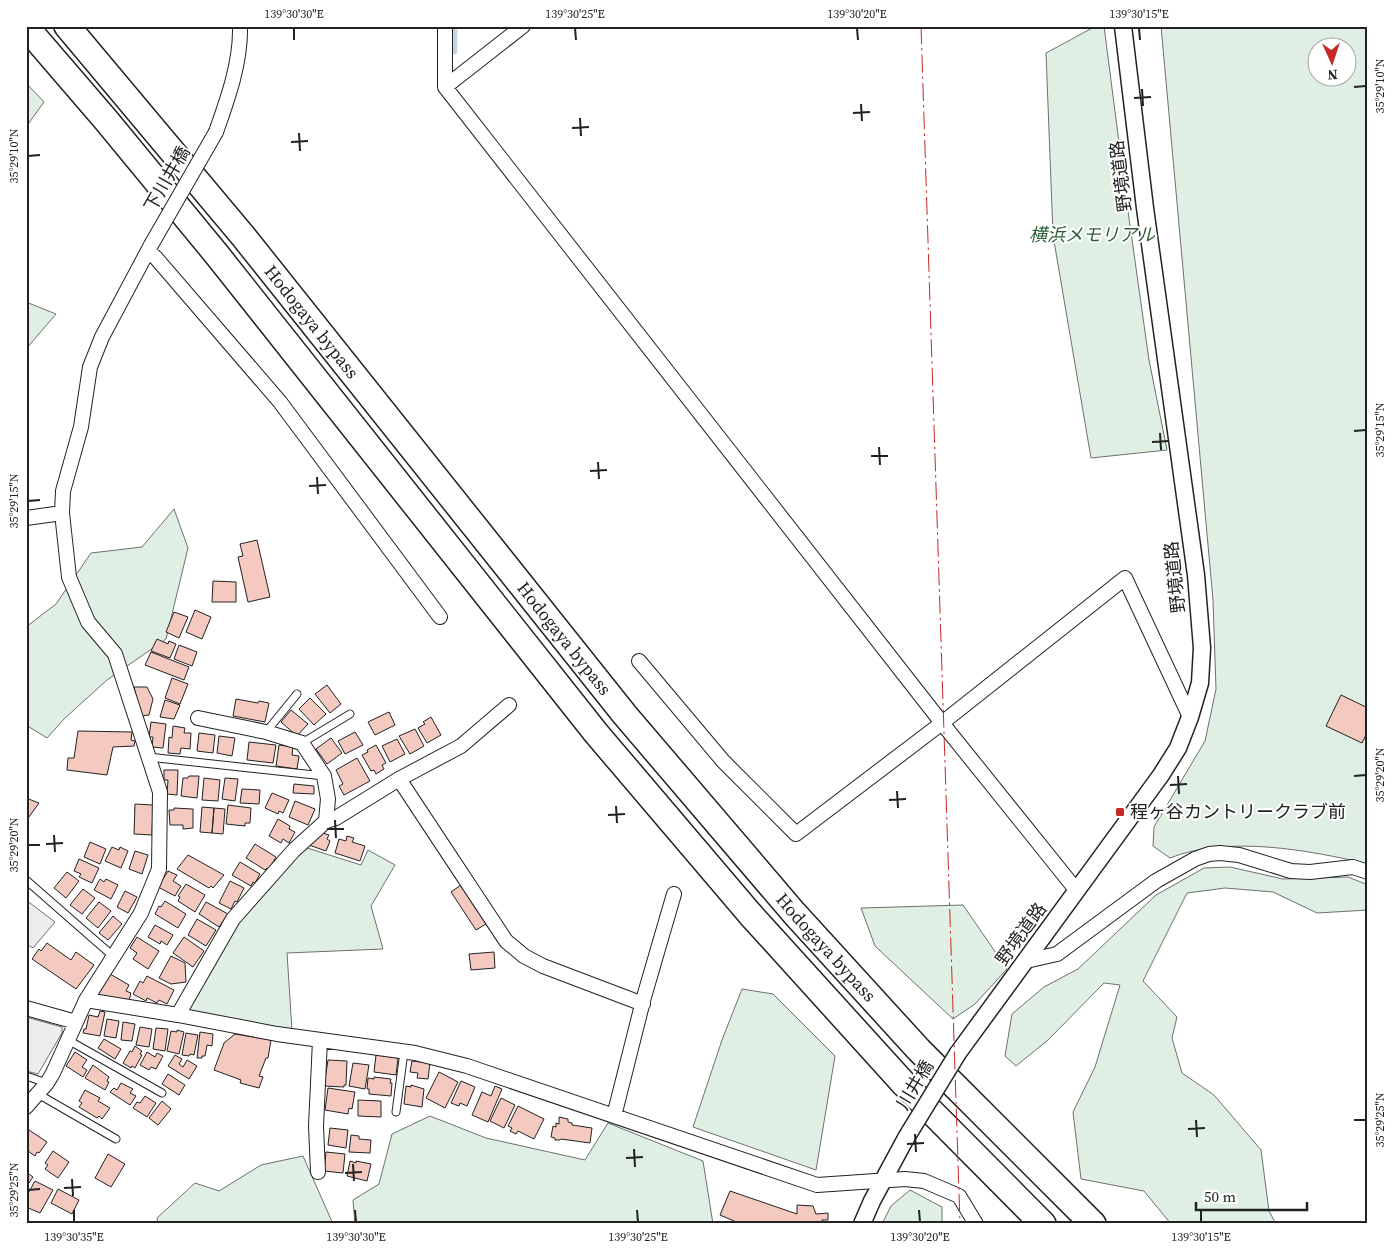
<svg xmlns="http://www.w3.org/2000/svg" width="1394" height="1250" viewBox="0 0 1394 1250" font-family="'Source Serif 4','Noto Sans JP',serif">
<style>
.green{fill:#e0efe3;stroke:#6f6f6f;fill-rule:evenodd}
.parking{fill:#ededed;stroke:#6f6f6f}
.lines{fill:none;stroke-linecap:round;stroke-linejoin:round}
.stream{stroke:#c7d3dd;stroke-width:4.5}
.building{fill:#f3c9c0;stroke:#222}
.service-casing{stroke:#222;stroke-width:9}
.minor-casing{stroke:#222;stroke-width:16}
.tertiary-casing{stroke:#222;stroke-width:19}
.motorway-casing{stroke:#222;stroke-width:28}
.service{stroke:#fff;stroke-width:7}
.minor{stroke:#fff;stroke-width:14}
.tertiary{stroke:#fff;stroke-width:16}
.motorway{stroke:#fff;stroke-width:25}
.minor-bridge-casing{stroke:#222;stroke-width:16;stroke-linecap:butt}
.tertiary-bridge-casing{stroke:#222;stroke-width:19;stroke-linecap:butt}
.minor-bridge{stroke:#fff;stroke-width:14}
.tertiary-bridge{stroke:#fff;stroke-width:16}
.power{stroke:#c62828;stroke-width:1;stroke-dasharray:18 4 2.5 4;stroke-linecap:butt}
.ticks{fill:none;stroke:#222;stroke-width:2}
.poi-dot{fill:#c62828;stroke:#fff;stroke-width:2}
.labels{text-anchor:middle;stroke-width:4;stroke-linejoin:round;paint-order:stroke}
.street-label{font-size:18px;fill:#222;stroke:#fff}
.park-label{font-size:18px;font-style:italic;fill:#2f5e38;stroke:#fff}
.poi-label{font-size:18px;fill:#222;stroke:#fff;text-anchor:start}
.neatline{fill:none;stroke:#222;stroke-width:2}
.ticks-label{font-size:12px;text-anchor:middle;fill:#222}
</style>
<rect width="100%" height="100%" fill="#fff"/>
<path class="green" d="M1096 26H1104L1126 197 1149 360 1167 450 1091 458 1053 235 1046 53Z
M1161 26H1368V864C1309 850 1227 835 1170 858L1153 846 1154 827 1205 741 1216 689 1213 600ZM1316 48H1346V78H1316Z
M26 83 44 102 26 127Z
M26 302 56 314 26 349Z
M174 509 188 548 166 639 107 680 64 719 47 738 26 725V627L56 604 91 553 142 547Z
M304 847 361 865 368 850 395 865 371 906 383 949 287 953 292 1030 185 1013 234 927Z
M1230 867 1283 879 1348 877 1368 885V910L1317 913 1273 892 1225 888 1187 893 1143 981 1177 1017 1172 1038 1182 1073 1214 1095 1261 1150 1269 1211 1276 1224H1171L1144 1191 1081 1179 1073 1112 1095 1067 1120 985 1104 983 1048 1040 1016 1066 1005 1056 1012 1014 1044 987 1078 969 1156 895 1204 868Z
M963 905 1007 969 975 1004 953 1019 875 946 861 908Z
M742 989 773 994 835 1056 816 1170 693 1127 722 1040Z
M430 1116 486 1138 585 1160 608 1123 703 1161 713 1224H355L353 1200 379 1184 392 1134Z
M303 1156 333 1224H158L157 1218 195 1183 219 1191 261 1165Z
M910 1190 942 1207V1224H882L891 1206Z"/>
<path class="parking" d="M26 900 55 922 33 948 26 944Z
M26 1017 62 1027V1033L38 1074 26 1071Z"/>
<g class="lines">
<path class="stream" d="M455 52V26"/>
</g>
<path class="building" d="M257 540 270 597 248 602 238 557 243 556 240 544Z
M213 581 236 582V602H212Z
M195 610 211 617 202 639 186 632Z
M174 612 188 617 179 638 166 632Z
M157 639 168 644 169 641 176 644 170 658 151 651Z
M179 645 197 652 192 666 174 659Z
M151 652 189 667 184 680 145 665Z
M172 678 188 684 180 704 165 698Z
M327 685 341 704 330 713 315 694Z
M134 687H147L153 699 149 715 141 716Z
M1341 695 1368 708V731L1362 743 1326 726Z
M310 698 326 714 314 725 299 709Z
M236 699 258 703 259 701 269 703 265 722 233 716Z
M165 700 180 705 174 719 160 717Z
M291 710 308 724 297 736 281 722Z
M389 712 395 725 375 735 368 722Z
M431 717 441 735 427 743 418 728 425 724 423 722Z
M151 722 166 724 163 748 152 747 153 737H149Z
M173 726 185 728 184 733H191L190 749 181 748 180 754 168 753 169 737 172 738Z
M415 729 424 746 410 754 399 736Z
M78 731 132 732 131 740 135 741 134 746 113 747 107 775 67 770 68 758H74Z
M355 732 363 745 345 754 338 741Z
M199 733 215 735 213 753 197 751Z
M219 736 235 738 232 756 217 753Z
M331 738 342 753 327 764 316 749Z
M397 739 405 754 390 762 382 746Z
M249 742 276 745 273 763 247 760Z
M279 745 293 747 292 755 299 756 297 769 276 766Z
M376 745 386 763 382 765 384 769 376 774 374 770 371 771 362 755 368 752 367 750Z
M357 758 370 781 344 795 339 786 343 784 336 770Z
M164 770H178L177 795 167 794 168 780H164Z
M189 776H199L197 798 181 796 183 778H188Z
M204 778 220 780 218 801 202 800Z
M225 778 238 779 235 801 222 799Z
M294 784 314 786V794L293 793Z
M242 789 260 790 259 804 240 803Z
M272 793 289 800 283 813 279 811 278 814 265 808Z
M26 798 39 803 26 821Z
M295 801 315 809 308 825 289 817Z
M135 804 153 805 152 835 134 834Z
M228 805 251 808 250 823H245V826L226 824Z
M202 807 214 808 212 833 200 832Z
M174 808 193 809V828L183 829V825H170L169 810H174Z
M214 808 225 809 223 834 212 833Z
M278 819 290 826 289 829 295 832 289 843 283 839 281 843 269 836Z
M320 832 329 835 327 839 330 841 326 851 306 844Z
M347 836 354 838 352 842 365 846 360 861 335 853 339 839 346 841Z
M90 842 106 849 100 864 84 857Z
M255 844 276 857 269 869 267 868 265 870 246 858Z
M112 847 119 850 120 847 128 851 121 868 105 861Z
M135 851 148 855 142 874 129 869Z
M188 855 224 875 213 888 211 886 209 888 177 869Z
M79 859 99 868 92 883 79 877 81 874 74 871Z
M240 862 260 874 255 883 253 882 251 886 232 875Z
M168 871 177 875 173 881 181 886 175 896 158 887Z
M67 872 79 881 66 898 54 888Z
M100 879 104 882 106 879 118 885 111 899 94 890Z
M230 881 244 888 237 902 235 901 231 909 219 903Z
M186 884 205 895 195 912 178 901 180 897 178 896Z
M461 885 486 924 476 930 451 892Z
M83 889 95 898 82 914 70 905Z
M125 891 137 897 128 913 117 907Z
M165 901 186 914 178 928 155 914 159 906 161 907Z
M99 902 111 911 98 928 86 918Z
M206 902 228 914 219 927 199 914Z
M113 916 122 924 108 940 99 933Z
M197 919 216 930 206 946 188 935Z
M155 925 173 935 167 945 161 941 160 944 148 937Z
M137 937 159 951 148 969 133 959 137 953 130 948Z
M184 937 204 951 193 967 173 953Z
M47 943 71 960 76 952 94 965 76 989 32 959 39 949 41 951Z
M494 952 495 968 471 970 469 954Z
M171 956 185 963 186 982 171 984 159 978Z
M110 974 129 985 126 991 131 993 130 994 131 995 128 1001 125 999 123 1002 96 995Z
M147 976 174 990 167 1004 159 1000 157 1003 147 998 146 1001 133 994 140 981 143 983Z
M100 1011 105 1012 100 1036 83 1033 84 1029H86L89 1015 98 1017Z
M107 1019 119 1021 116 1038 104 1036Z
M123 1022 135 1024 132 1041 121 1040Z
M140 1027 152 1029 149 1047 136 1045Z
M156 1028 168 1029 165 1051 153 1049Z
M177 1030 184 1032 179 1054 167 1051 171 1031 177 1032Z
M200 1032 213 1034 212 1046 207 1045 205 1056H202V1058H197Z
M186 1033 198 1035 194 1055 190 1054 189 1056 182 1055Z
M235 1034 271 1040 268 1058H266L259 1076 263 1077 259 1088 240 1083 241 1080 214 1070 224 1043Z
M104 1039 121 1049 115 1059 98 1048Z
M135 1046 142 1051 140 1054 142 1055 135 1068 132 1066 131 1068 123 1063 130 1051 132 1052Z
M75 1052 87 1060 82 1067 87 1070 83 1077 66 1066Z
M147 1052 155 1057 157 1053 163 1056 156 1069 151 1067 149 1070 140 1065Z
M175 1055 182 1059 179 1064 183 1067 187 1060 197 1066 189 1079 168 1066Z
M376 1055 398 1058 396 1075 374 1072Z
M328 1060 347 1061 346 1085H344V1087L324 1086Z
M412 1061 430 1063 428 1079 417 1078 418 1073 410 1072Z
M353 1063 369 1065 365 1089 349 1086Z
M93 1065 109 1077 107 1081 109 1082 105 1090 85 1078Z
M439 1072 458 1082 445 1108 426 1098Z
M168 1074 185 1085 179 1095 162 1084Z
M374 1077 391 1079 390 1083H392L391 1096 369 1094V1089H367L368 1078 374 1079Z
M461 1081 475 1087 467 1106 460 1103 459 1106 451 1103Z
M121 1083 133 1089 130 1093 136 1096 130 1105 110 1092 114 1088 117 1090Z
M411 1085 424 1089 422 1107 404 1104 406 1086 411 1087Z
M495 1086 502 1089 488 1122 472 1115 482 1092 491 1096Z
M328 1088 355 1092 352 1109 349 1108 348 1114 325 1110Z
M85 1090 100 1098 98 1101 110 1108 102 1119 99 1116 97 1118 79 1107 82 1103 79 1101Z
M145 1096 156 1103 147 1117 133 1108 137 1102 140 1103Z
M501 1098 515 1105 504 1128 490 1121Z
M358 1100 381 1101V1117L358 1116Z
M162 1101 171 1109 158 1125 149 1118Z
M518 1106 544 1119 534 1139 518 1131 516 1134 510 1131 512 1128 508 1126Z
M559 1117 568 1119V1122L572 1123V1125L592 1128 590 1143 561 1139 560 1140H555V1138L551 1137 553 1126 556 1127V1123L559 1124Z
M26 1128 47 1142 39 1153 37 1152 35 1156 28 1151 26 1153Z
M330 1128 348 1130 346 1148 328 1145Z
M351 1135 359 1136V1139L371 1140 370 1153 349 1152Z
M53 1151 69 1162 58 1178 45 1169 48 1165 45 1163Z
M326 1152 345 1154 343 1173 324 1171Z
M108 1154 125 1164 111 1187 95 1178Z
M350 1161 356 1163V1161L371 1164 367 1181 347 1176Z
M26 1172 33 1177 26 1187Z
M35 1181 53 1190 40 1213 26 1207V1197Z
M58 1189 79 1200 72 1214 51 1203Z
M730 1191 797 1214V1205L813 1206 816 1214 828 1213V1220H822L823 1224H741L720 1215Z"/>
<g class="lines">
<defs>
<path id="service" d="M266 732 297 694
M302 743 350 714
M148 757 324 776
M26 880 114 957
M68 1040 162 1093
M26 1076 47 1083
M38 1094 116 1139
M396 1112 404 1052"/>
<path id="minor" d="M445 26V87L942 723 1077 891
M445 87 523 26
M216 132C228 98 241 62 240 26
M148 251 156 258 280 402 440 617
M26 518 62 513
M639 661 723 761 796 834 942 723 1125 578 1190 717
M198 718 266 732 302 743 324 776 328 799 326 821
M399 779 506 941 524 956 543 966 643 1004
M1026 961 1057 954 1156 881 1195 859 1209 854 1220 853 1239 855 1291 871 1310 872 1353 867 1368 872
M86 1000 178 1015 277 1034 415 1053 467 1066 817 1185 905 1179 924 1181 959 1196 976 1224
M26 1008 76 1022
M178 1015 233 919 294 850 326 821 336 818 399 779 461 746 509 705
M26 1107 47 1083 53 1073 86 1000 141 913 159 869 160 792 115 654 88 622 69 577 62 513 63 491 81 427 90 367 102 337 151 245
M614 1116 644 997 674 894
M318 1172 316 1126 320 1040"/>
<path id="tertiary" d="M958 1053 1161 775 1178 748 1190 717 1200 683 1202 648 1196 575 1145 208 1123 26
M862 1224 872 1201 906 1138"/>
<g id="motorway">
<path id="s1" d="M67 26 243 236 625 715 794 913 919 1050 1093 1224"/>
<path d="M26 27 106 120 218 256 596 733 750 914 905 1085 1043 1224"/>
</g>
</defs>
<use href="#service" class="service-casing"/>
<use href="#minor" class="minor-casing"/>
<use href="#tertiary" class="tertiary-casing"/>
<use href="#motorway" class="motorway-casing"/>
<use href="#service" class="service"/>
<use href="#minor" class="minor"/>
<use href="#tertiary" class="tertiary"/>
<use href="#motorway" class="motorway"/>
<defs>
<path id="minor-bridge" d="M151 245 216 132"/>
<path id="tertiary-bridge" d="M906 1138 958 1053"/>
</defs>
<use href="#minor-bridge" class="minor-bridge-casing"/>
<use href="#tertiary-bridge" class="tertiary-bridge-casing"/>
<use href="#minor-bridge" class="minor-bridge"/>
<use href="#tertiary-bridge" class="tertiary-bridge"/>
<path class="power" d="M921 26 960 1224"/>
</g>
<path class="ticks" d="M294 28V40M575 28 576 40M857 28 858 40M1139 28 1140 40M1354 87 1366 86M1142 89 1143 106M1134 98 1151 97M861 104 862 121M853 113 870 112M580 118 581 136M572 128 589 127M299 133 300 151M291 142 308 141M28 156 40 155M1354 431 1366 430M1160 433 1161 450M1152 442 1169 441M879 447 880 465M871 456H888M598 462 599 479M590 471 607 470M317 477 318 494M309 486 326 485M28 501 40 500M1178 776 1179 794M1354 776 1366 775M1170 785 1187 784M897 791 898 808M889 800 906 799M616 806 617 823M608 815 625 814M335 820 336 838M327 829H344M54 835 55 852M46 844 63 843M28 845H40M1196 1120 1197 1137M1354 1120H1366M1188 1129 1205 1128M915 1134 916 1152M907 1144 924 1143M634 1149 635 1167M626 1158 643 1157M353 1164 354 1181M345 1173 362 1172M72 1179 73 1196M64 1188 81 1187M28 1190 40 1189M74 1210V1222M355 1210 356 1222M637 1210 638 1222M919 1210 920 1222M1201 1210V1222"/>
<rect class="poi-dot" x="1115" y="807" width="10" height="10" rx="2.5"/>
<g class="labels">
<g class="street-label">
<text transform="translate(1121 176) rotate(-97)" y="6">野境道路</text>
<text transform="translate(167 179) rotate(-60)" y="6">下川井橋</text>
<text dy="6" stroke="none"><textPath href="#s1" startOffset="384">Hodogaya bypass</textPath></text>
<text transform="translate(1175 577) rotate(-96)" y="6">野境道路</text>
<text dy="6" stroke="none"><textPath href="#s1" startOffset="789">Hodogaya bypass</textPath></text>
<text transform="translate(1021 934) rotate(-54)" y="6">野境道路</text>
<text dy="6" stroke="none"><textPath href="#s1" startOffset="1194">Hodogaya bypass</textPath></text>
<text transform="translate(915 1085) rotate(-59)" y="6">川井橋</text>
</g>
<g class="park-label">
<text x="1092" y="241">横浜メモリアル</text>
</g>
<g class="poi-label">
<text x="1130" y="818">程ヶ谷カントリークラブ前</text>
</g>
</g>
<rect width="1394" height="1250" fill="none" stroke="#ffffff" stroke-width="55"/>
<g transform="translate(1332 62) rotate(177)"><circle r="24" fill="#ffffff" stroke="#a7a7a7"/>
<path d="M0-4L9 19L0 12L-9 19Z" fill="#c62828"/>
<text y="-8" font-size="14" font-weight="bold" text-anchor="middle" fill="#222222">N</text>
</g>
<path d="M1196 1202v8h111v-8" fill="none" stroke="#222222" stroke-width="2.5"/>
<text x="1204" y="1202" font-size="15" fill="#222222" stroke="#ffffff" stroke-width="4" paint-order="stroke">50 m</text>
<rect x="28" y="28" width="1338" height="1194" class="neatline"/>
<g class="ticks-label">
<text x="294" y="18">139°30'30"E</text>
<text x="575" y="18">139°30'25"E</text>
<text x="857" y="18">139°30'20"E</text>
<text x="1139" y="18">139°30'15"E</text>
<text transform="translate(1380 86) rotate(-90)" y="4">35°29'10"N</text>
<text transform="translate(14 156) rotate(-90)" y="4">35°29'10"N</text>
<text transform="translate(1380 430) rotate(-90)" y="4">35°29'15"N</text>
<text transform="translate(14 501) rotate(-90)" y="4">35°29'15"N</text>
<text transform="translate(1380 775) rotate(-90)" y="4">35°29'20"N</text>
<text transform="translate(14 845) rotate(-90)" y="4">35°29'20"N</text>
<text transform="translate(1380 1120) rotate(-90)" y="4">35°29'25"N</text>
<text transform="translate(14 1190) rotate(-90)" y="4">35°29'25"N</text>
<text x="74" y="1241">139°30'35"E</text>
<text x="356" y="1241">139°30'30"E</text>
<text x="638" y="1241">139°30'25"E</text>
<text x="920" y="1241">139°30'20"E</text>
<text x="1201" y="1241">139°30'15"E</text>
</g>
</svg>
